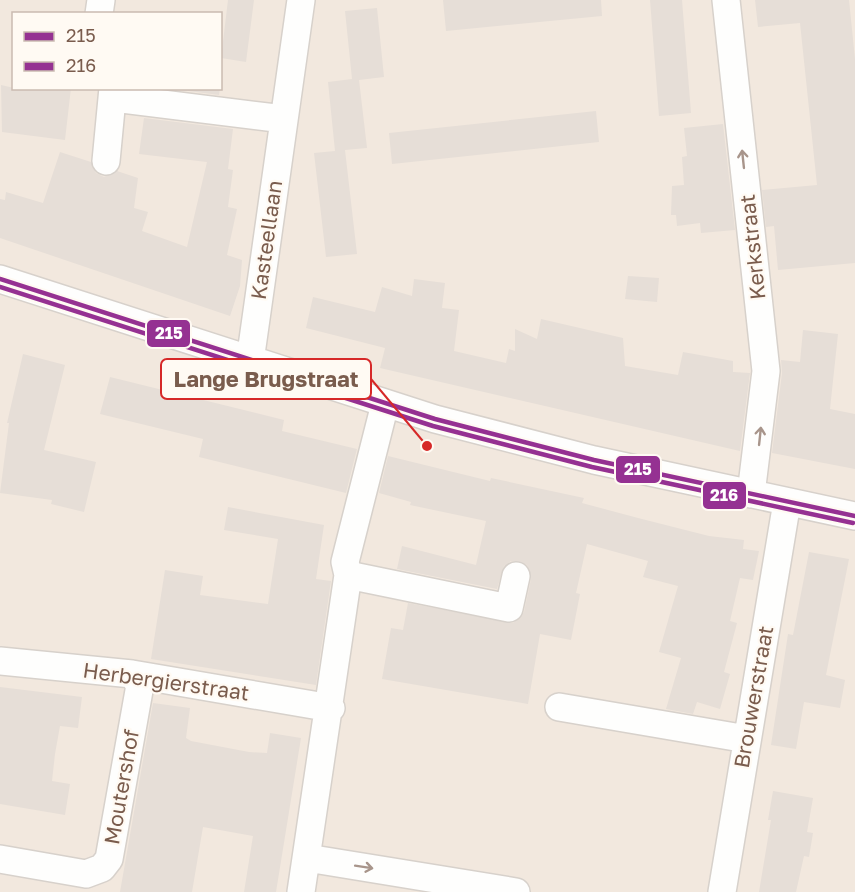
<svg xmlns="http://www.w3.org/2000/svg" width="855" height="892" viewBox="0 0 855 892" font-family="'Golos Text',sans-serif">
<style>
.residential{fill:#f2e8de;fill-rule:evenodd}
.building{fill:#e6ded7}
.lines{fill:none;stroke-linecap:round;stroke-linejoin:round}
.minor-casing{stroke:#d7d1cb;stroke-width:30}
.minor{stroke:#fefefd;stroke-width:27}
.bus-1-casing{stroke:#fffaf3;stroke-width:9}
.bus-2-casing{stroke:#fffaf3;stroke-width:9}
.bus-1{stroke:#953192;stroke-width:4.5}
.bus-2{stroke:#953192;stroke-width:4.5}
.oneway{stroke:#a8958b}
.labels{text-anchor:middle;stroke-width:4.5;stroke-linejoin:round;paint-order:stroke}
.street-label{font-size:21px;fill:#7a5c4d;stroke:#fffaf3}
.leader{fill:none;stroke:#d62828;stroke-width:2}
.callout-dot{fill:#d62828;stroke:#fffaf3;stroke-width:2}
.callout{fill:#fffaf3;stroke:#d62828;stroke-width:2}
.callout-label{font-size:22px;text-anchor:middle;font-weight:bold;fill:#7a5c4d}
.line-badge{stroke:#fffaf3;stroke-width:2}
.badge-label{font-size:16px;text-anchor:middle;font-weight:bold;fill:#fff}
</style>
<rect width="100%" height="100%" fill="#f9f5f0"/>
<path class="residential" d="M0 0H855V892H0ZM14 14H220V88H14Z"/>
<path class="building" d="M228 0H254L246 62 221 58Z
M443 0H601L602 16 446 31Z
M650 0H682L691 113 659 116Z
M755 0H849L855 59V263L778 270 774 226 766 227 762 190 817 185 800 23 758 27Z
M377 8 384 77 359 80 367 148 345 150 357 254 326 257 314 153 335 151 328 82 352 79 345 11Z
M1 85 14 88H71L65 140 2 132Z
M166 88H220L219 95Z
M596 111 599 142 392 164 389 133Z
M144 118 233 129 228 169 233 170 228 207 237 209 227 255 242 260 240 286 230 316 0 238V199L5 200 6 192 43 203 60 152 91 162 96 173 104 177 117 171 138 178 134 208 148 212 142 231 187 247 207 162 139 154Z
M723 124 735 230 701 233 700 223 677 226 676 215H671L672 186 684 185 682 157 687 156 684 128Z
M628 276 659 278 657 302 625 299Z
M414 279 445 283 442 308 459 310 454 351 506 363 509 349 515 351V329L537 339 541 319 623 338 625 366 678 375 683 352 733 361V372L750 373 740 451 380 368 385 348 306 328 313 297 375 312 382 287 412 296Z
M803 330 838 334 830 409 855 414V469L772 453 782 373 781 360 800 362Z
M23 354 65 365 44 450 96 462 84 512 51 504 52 500 0 493 9 423H7Z
M110 377 284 420 282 431 357 449 346 493 199 457 203 439 100 414Z
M388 456 490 481 491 478 584 498 582 503 638 518 709 536 744 540 743 549 759 551 753 580 740 578 730 621 737 623 724 672 730 674 720 709 697 702 693 714 666 709 681 658 659 652 678 586 643 577 648 561 587 544 576 593 580 594 571 640 540 634 528 704 382 679 391 628 403 630 408 603 513 623 524 612 531 579 527 565 519 561H511L504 566 497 589 397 569 402 546 476 565 486 521 410 505 411 502 379 493Z
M228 507 324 525 316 579 331 581 316 685 151 659 165 570 203 576 200 595 268 604 278 539 224 530Z
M809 552 849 559 826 675 845 680 840 708 804 702 796 749 771 745 788 634 793 635Z
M0 687 82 697 78 728 60 726 55 754 52 781 70 784 65 815 0 804Z
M153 703 190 708 186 738 191 741 249 752 267 753 270 733 301 738 276 892H244L253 836 203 827 192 892H120Z
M773 791 813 798 807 832 813 833 809 857 804 856 796 892H759L771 820H768Z"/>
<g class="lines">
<defs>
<path id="minor" d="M726 0 766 371 751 494
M99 14 101 0
M114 98 284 119
M106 161 113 88
M0 279 435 419 594 460 855 516
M250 361 301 0
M348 575 345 562 385 404
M0 661 132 674 331 708
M559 707 747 739
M307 858 516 892
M0 859 86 874 102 868 109 859 140 685 132 674
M301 892 348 575 509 608 516 576
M722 892 787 502"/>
</defs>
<use href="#minor" class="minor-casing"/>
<use href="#minor" class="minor"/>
<defs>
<path id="bus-1" d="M0 279 435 419 594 460 855 516"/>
<path id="bus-2" d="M0 287 433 426 592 467 853 523"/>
</defs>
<use href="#bus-1" class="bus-1-casing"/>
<use href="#bus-2" class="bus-2-casing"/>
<use href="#bus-1" class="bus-1"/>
<use href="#bus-2" class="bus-2"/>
</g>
<defs><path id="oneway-shaft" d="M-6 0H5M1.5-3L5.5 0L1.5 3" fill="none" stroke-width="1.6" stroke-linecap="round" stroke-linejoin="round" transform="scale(1.5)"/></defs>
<g class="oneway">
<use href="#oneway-shaft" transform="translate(743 159) rotate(-96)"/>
<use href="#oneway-shaft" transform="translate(760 436) rotate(-84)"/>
<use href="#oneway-shaft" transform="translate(364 867) rotate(9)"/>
</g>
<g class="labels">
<g class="street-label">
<text transform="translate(267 240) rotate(-82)" y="7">Kasteellaan</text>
<text transform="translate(753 247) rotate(-96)" y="7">Kerkstraat</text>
<text transform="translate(166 682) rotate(8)" y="7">Herbergierstraat</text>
<text transform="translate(754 697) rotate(-80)" y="7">Brouwerstraat</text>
<text transform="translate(122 787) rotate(-80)" y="7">Moutershof</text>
</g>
</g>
<path class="leader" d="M427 446L371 379"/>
<circle class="callout-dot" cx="427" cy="446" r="6"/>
<rect class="callout" x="161" y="359" width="210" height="40" rx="6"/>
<g class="callout-label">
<text x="266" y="387">Lange Brugstraat</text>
</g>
<g class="line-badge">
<rect x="146" y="319" width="45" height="29" rx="6" fill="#953192"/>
<rect x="615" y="455" width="46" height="29" rx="6" fill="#953192"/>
<rect x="702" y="481" width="45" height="29" rx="6" fill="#953192"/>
</g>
<g class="badge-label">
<text x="169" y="339">215</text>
<text x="638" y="475">215</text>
<text x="724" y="501">216</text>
</g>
<rect x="12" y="12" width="210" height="78" fill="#fffaf3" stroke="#cabbb1" stroke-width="1.5"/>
<rect x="24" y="32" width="30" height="9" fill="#953192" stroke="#cabbb1" stroke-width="1.5"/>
<text x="66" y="42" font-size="18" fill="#7a5c4d">215</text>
<rect x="24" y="62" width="30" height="9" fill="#953192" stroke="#cabbb1" stroke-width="1.5"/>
<text x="66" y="72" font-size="18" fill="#7a5c4d">216</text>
</svg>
